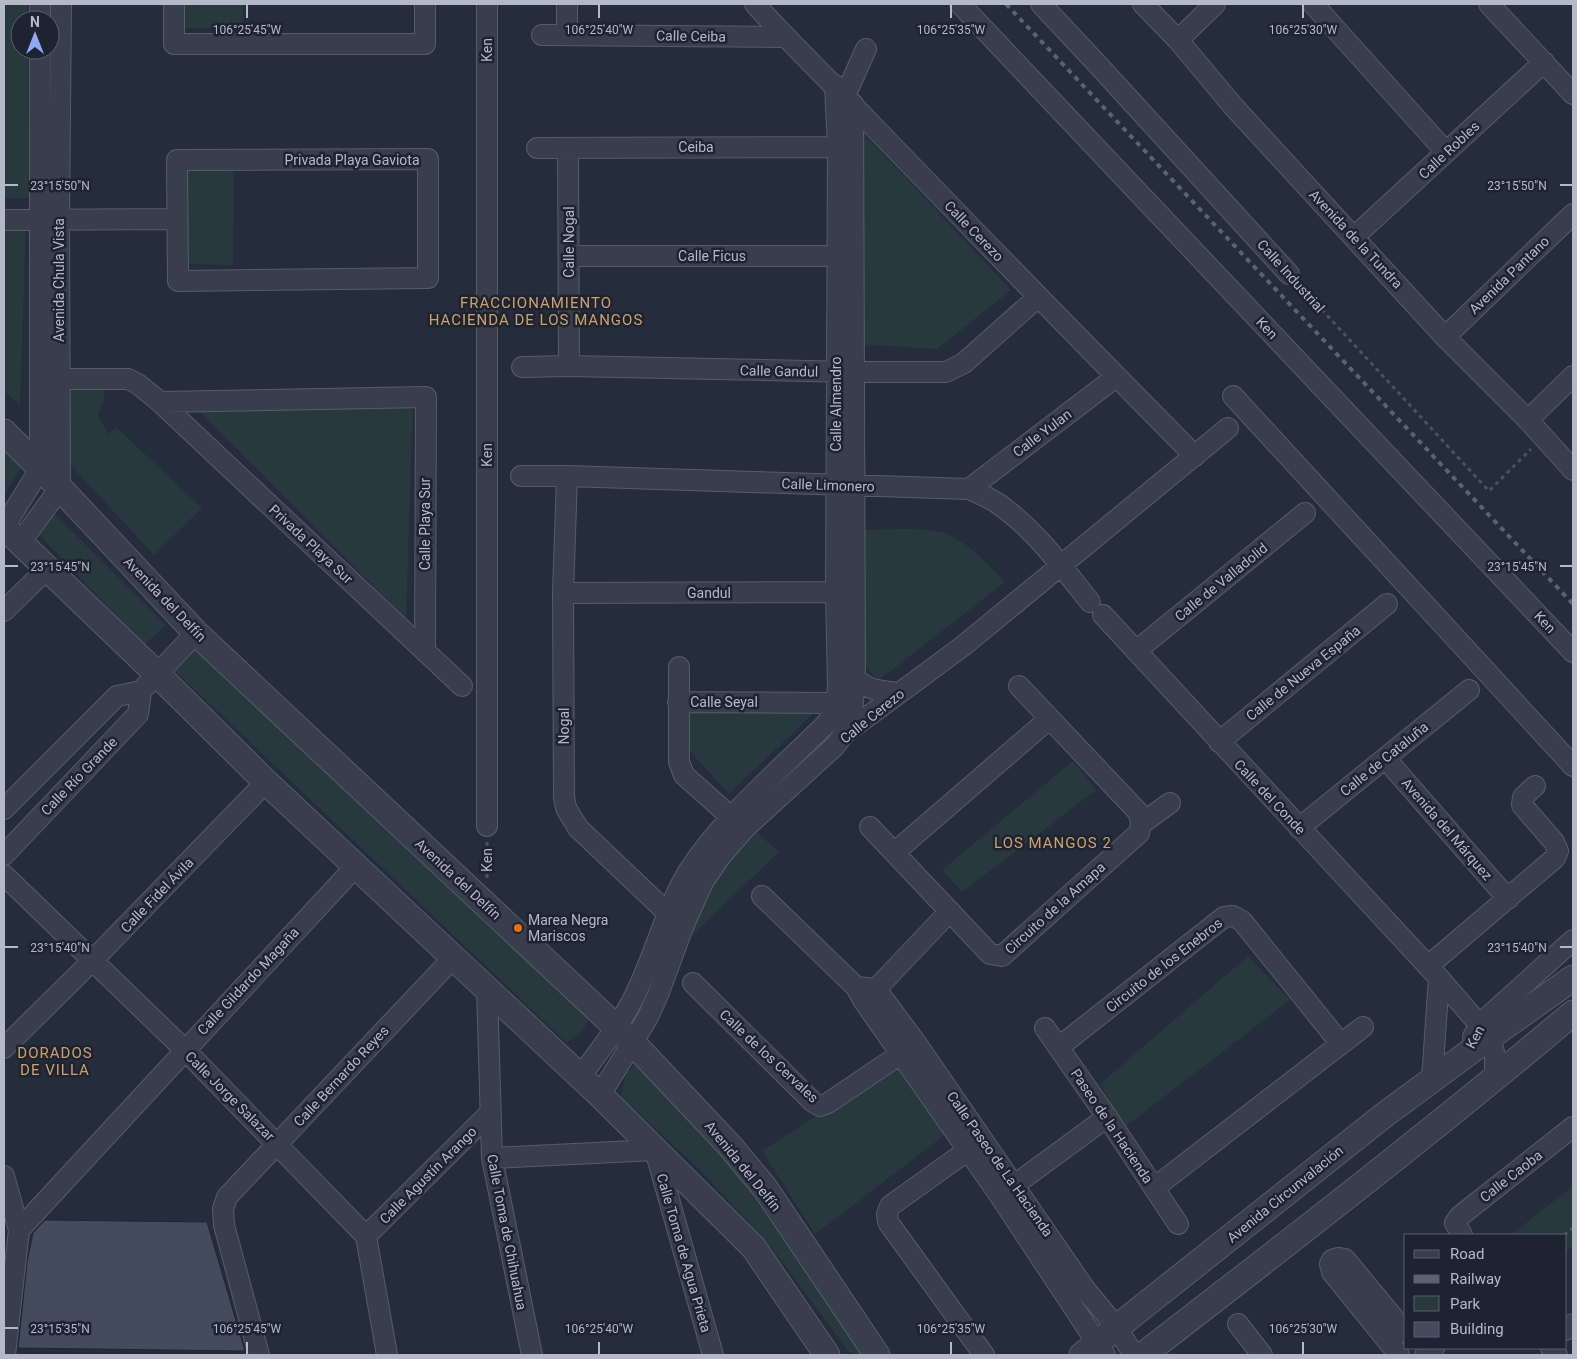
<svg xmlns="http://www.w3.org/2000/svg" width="1577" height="1359" viewBox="0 0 1577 1359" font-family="Roboto,sans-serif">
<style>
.green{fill:#28393e}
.building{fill:#444b5d;stroke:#202533}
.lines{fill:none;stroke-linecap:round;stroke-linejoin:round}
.minor-casing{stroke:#575c6a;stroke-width:22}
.tertiary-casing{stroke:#575c6a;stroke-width:27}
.path{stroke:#45555a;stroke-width:3;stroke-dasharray:4 4;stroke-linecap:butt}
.minor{stroke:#393e4c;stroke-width:20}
.tertiary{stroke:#393e4c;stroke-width:25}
.rail{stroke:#5b6273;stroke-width:4;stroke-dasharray:5 5;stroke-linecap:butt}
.ticks{fill:none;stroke:#b4b9c7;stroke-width:2}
.food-dot{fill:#e8710a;stroke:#1e2331;stroke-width:2}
.labels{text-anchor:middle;stroke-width:5;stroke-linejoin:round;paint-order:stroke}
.street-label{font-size:14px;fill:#b4b9c7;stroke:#1e2331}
.poi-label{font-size:14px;fill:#b4b9c7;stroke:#1e2331;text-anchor:start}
.neighbourhood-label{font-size:15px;letter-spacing:1px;fill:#cea168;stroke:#1e2331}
.ticks-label{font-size:12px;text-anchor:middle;fill:#b4b9c7;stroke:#1e2331;stroke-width:5;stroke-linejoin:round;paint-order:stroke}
</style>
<rect width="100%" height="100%" fill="#252c3c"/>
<path class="green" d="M4 4H27V20H20V50H28L29 198H4Z
M182 4H243V28H182Z
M857 126 1011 290 937 349 858 344Z
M187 163 234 165 233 265 185 264Z
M26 222 20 405 4 391V223Z
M107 382 103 402 98 415 108 434 116 427 202 508 154 555 66 460 65 388Z
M413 403 406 619 196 408Z
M4 440 24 462 5 495 4 494Z
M50 509 166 625 144 645 34 529Z
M861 530C884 530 929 526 949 535 972 546 988 565 1005 582L879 680 860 662Z
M199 644 591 1017 581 1032 567 1043 175 671Z
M689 710H817L729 794 688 749Z
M1073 761 1096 790 962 892 942 870Z
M752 828 779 852 684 943 718 861Z
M1248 956 1290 1000 1125 1127 1100 1084Z
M638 1060 756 1192 868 1355H851L773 1249 698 1168 621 1097 626 1074Z
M896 1065 945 1135 815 1234 762 1151Z
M1573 1186V1246L1566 1251V1235H1511Z"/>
<path class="building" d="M45 1220 207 1222 245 1351 18 1348 27 1262 33 1233Z"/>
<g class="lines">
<defs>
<path id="minor" d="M174 4V44H425V4
M487 4V826
M567 4V35
M755 4C793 46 834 85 873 126 980 237 1087 347 1195 456
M960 4 1573 652
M1041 4 1099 66 1289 274
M1143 4 1178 40 1233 106 1445 337 1528 420 1573 470
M1313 4 1446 152
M1489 4 1573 94
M40 20V4
M542 35 785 37
M1178 40 1215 4
M845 96 866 49
M537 148 838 147 850 151
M568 148 569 366
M428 159V278L178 281 177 160Z
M4 220 177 219
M1354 237 1544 62
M569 256H837L850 255
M1445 337 1573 214
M522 367 569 366 854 372H946L964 363 1038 297
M40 379H128L138 384 160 402 462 686
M1233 396 1573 766
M160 402 426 397 425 651
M1528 420 1573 376
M521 476H567L969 489C978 493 988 497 997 503 1034 528 1062 567 1090 602
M567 476 563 593 564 797 566 808 578 828 676 921
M969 489 1116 377
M4 527 40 469V50
M20 543 60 488 59 219 61 4
M563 593 850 592
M4 611 47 569
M1103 615 1439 978 1490 1037 1495 1056V1078
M1136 651 1305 513
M679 667V762L684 775 741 826
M855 678C869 691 881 691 899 693
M678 702 836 703
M844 734 852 713 855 678 853 104
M1219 742 1387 604
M1385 758 1508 899
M4 809 117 696 141 691 196 633
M1141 824 1170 803
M870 827 990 954 1002 956 1139 833 1141 824 1139 813 1019 686
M1299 828 1469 690
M895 852 1049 719
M4 855 138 714 141 691
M4 875 185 1050 366 1236 387 1355
M762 896 856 987 863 1000 1000 1196 1105 1355
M1428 966 1555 858 1558 851 1554 842 1522 805 1523 797 1535 786
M693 983 813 1102 820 1106 828 1103 911 1047
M856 987 876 989 916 1043 1085 1289 1117 1328 1134 1355
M487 988 492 1158 532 1355
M866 997 876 989 950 911
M1045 1028 1107 1117 1178 1224
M1473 1037 1479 1025 1573 940
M1059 1047 1224 917 1233 916 1242 921 1341 1044
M4 1048 92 961 266 782
M580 1077C602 1047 626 1018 640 984 657 947 667 907 688 872 724 816 781 769 828 722L836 703 838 688 836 592 838 147 835 85
M1432 1079 1439 978
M600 1095 647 1019 658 995 683 927 703 882 720 857 744 829 835 746 844 734 963 646 1228 428
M978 1143 890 1206 887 1214 888 1222 984 1355
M492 1158 655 1150 713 1355
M4 1176 19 1230 5 1355
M1154 1188 1363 1027
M1005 1192 1107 1117
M19 1230 356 866
M1462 1235 1455 1223 1460 1216 1573 1127
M366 1236 489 1114
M1238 1324 1262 1355
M1566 1330 1573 1324
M1551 1348 1557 1355
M259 1355 224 1225 223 1209 227 1197 454 957
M1399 1355 1332 1272 1330 1264 1332 1260 1338 1258 1345 1259 1406 1333
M1425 1355 1434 1348"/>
<path id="tertiary" d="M4 432 60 488 196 633 633 1043 730 1146 765 1188 877 1355
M4 527 157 674 266 782 600 1095 754 1248 827 1355
M1082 1355 1383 1116 1490 1037 1573 978
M1143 1355C1288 1243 1433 1131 1573 1013"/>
</defs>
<use href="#minor" class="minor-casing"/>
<use href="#tertiary" class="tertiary-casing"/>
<path class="path" d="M1300 286 1489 491 1531 449
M487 842V878
M1564 1235 1573 1228"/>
<use href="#minor" class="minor"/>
<use href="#tertiary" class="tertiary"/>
<path class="rail" d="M1006 4 1573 604"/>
</g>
<path class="ticks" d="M247 5V18M599 5V18M951 5V18M1303 5V18M5 185H18M1560 185H1572M5 566H18M1560 566H1572M5 947H18M1560 947H1572M5 1328H18M247 1342V1354M599 1342V1354M951 1342V1354M1303 1342V1354"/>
<circle class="food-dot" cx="518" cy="928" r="5"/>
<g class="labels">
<g class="street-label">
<text transform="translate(691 36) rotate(1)" y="5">Calle Ceiba</text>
<text transform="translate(487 50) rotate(-90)" y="5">Ken</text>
<text x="696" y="152">Ceiba</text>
<text transform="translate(1449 150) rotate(-43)" y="5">Calle Robles</text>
<text x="352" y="165">Privada Playa Gaviota</text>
<text transform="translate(974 231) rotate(46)" y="5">Calle Cerezo</text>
<text transform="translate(1356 239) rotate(47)" y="5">Avenida de la Tundra</text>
<text transform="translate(569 242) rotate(-90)" y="5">Calle Nogal</text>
<text x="712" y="261">Calle Ficus</text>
<text transform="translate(1509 275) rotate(-44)" y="5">Avenida Pantano</text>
<text transform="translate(1291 276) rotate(48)" y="5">Calle Industrial</text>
<text transform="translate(59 280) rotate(-90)" y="5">Avenida Chula Vista</text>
<text transform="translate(1267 328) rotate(47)" y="5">Ken</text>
<text transform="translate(779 371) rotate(1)" y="5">Calle Gandul</text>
<text transform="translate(836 404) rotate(-90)" y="5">Calle Almendro</text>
<text transform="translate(1042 433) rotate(-37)" y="5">Calle Yulan</text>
<text transform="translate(487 455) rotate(-90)" y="5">Ken</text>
<text transform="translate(828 485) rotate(2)" y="5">Calle Limonero</text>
<text transform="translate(425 524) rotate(-90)" y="5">Calle Playa Sur</text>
<text transform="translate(311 544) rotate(43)" y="5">Privada Playa Sur</text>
<text transform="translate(1221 582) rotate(-39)" y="5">Calle de Valladolid</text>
<text x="709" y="598">Gandul</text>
<text transform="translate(165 599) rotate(46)" y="5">Avenida del Delfín</text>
<text transform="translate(1545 622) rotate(47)" y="5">Ken</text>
<text transform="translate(1303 673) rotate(-39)" y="5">Calle de Nueva España</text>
<text x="724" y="707">Calle Seyal</text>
<text transform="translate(872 716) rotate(-39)" y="5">Calle Cerezo</text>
<text transform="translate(564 726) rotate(-90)" y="5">Nogal</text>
<text transform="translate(1384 759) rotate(-39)" y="5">Calle de Cataluña</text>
<text transform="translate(79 776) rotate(-46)" y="5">Calle Río Grande</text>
<text transform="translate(1270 797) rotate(47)" y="5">Calle del Conde</text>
<text transform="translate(1447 829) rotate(49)" y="5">Avenida del Márquez</text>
<text transform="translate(487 860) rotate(-90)" y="5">Ken</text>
<text transform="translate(458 879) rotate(43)" y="5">Avenida del Delfín</text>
<text transform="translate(157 895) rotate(-46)" y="5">Calle Fidel Ávila</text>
<text transform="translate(1055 908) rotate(-42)" y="5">Circuito de la Amapa</text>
<text transform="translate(1164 965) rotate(-38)" y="5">Circuito de los Enebros</text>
<text transform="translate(248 981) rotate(-47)" y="5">Calle Gildardo Magaña</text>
<text transform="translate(1475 1037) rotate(-62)" y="5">Ken</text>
<text transform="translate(769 1056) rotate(43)" y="5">Calle de los Cervales</text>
<text transform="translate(341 1076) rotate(-47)" y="5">Calle Bernardo Reyes</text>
<text transform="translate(230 1096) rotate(45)" y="5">Calle Jorge Salazar</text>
<text transform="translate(1112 1126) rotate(56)" y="5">Paseo de la Hacienda</text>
<text transform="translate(1000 1164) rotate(55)" y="5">Calle Paseo de La Hacienda</text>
<text transform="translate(743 1166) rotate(51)" y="5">Avenida del Delfín</text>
<text transform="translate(428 1175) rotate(-45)" y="5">Calle Agustín Arango</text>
<text transform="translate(1511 1176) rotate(-38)" y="5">Calle Caoba</text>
<text transform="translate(1285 1194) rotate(-39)" y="5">Avenida Circunvalación</text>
<text transform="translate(507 1232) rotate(79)" y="5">Calle Toma de Chihuahua</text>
<text transform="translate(684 1253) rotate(74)" y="5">Calle Toma de Agua Prieta</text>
</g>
<g class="poi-label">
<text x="528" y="925">Marea Negra<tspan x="528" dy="16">Mariscos</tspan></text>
</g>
<g class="neighbourhood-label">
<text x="536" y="308">FRACCIONAMIENTO<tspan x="536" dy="17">HACIENDA DE LOS MANGOS</tspan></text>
<text x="1053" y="848">LOS MANGOS 2</text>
<text x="55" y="1058">DORADOS<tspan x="55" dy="17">DE VILLA</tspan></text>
</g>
</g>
<g class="ticks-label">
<text x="247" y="34">106°25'45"W</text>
<text x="599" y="34">106°25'40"W</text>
<text x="951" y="34">106°25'35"W</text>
<text x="1303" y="34">106°25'30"W</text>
<text x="60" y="190">23°15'50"N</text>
<text x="1517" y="190">23°15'50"N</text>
<text x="60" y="571">23°15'45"N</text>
<text x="1517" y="571">23°15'45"N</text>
<text x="60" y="952">23°15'40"N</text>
<text x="1517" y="952">23°15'40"N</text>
<text x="60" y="1333">23°15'35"N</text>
<text x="247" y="1333">106°25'45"W</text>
<text x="599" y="1333">106°25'40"W</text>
<text x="951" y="1333">106°25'35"W</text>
<text x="1303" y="1333">106°25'30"W</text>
</g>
<rect width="1577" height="1359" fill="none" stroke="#b4b9c7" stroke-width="10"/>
<rect x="1404" y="1234" width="162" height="115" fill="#1e2331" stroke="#5a5f6d"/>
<rect x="1414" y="1250" width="25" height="8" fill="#393e4c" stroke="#5a5f6d"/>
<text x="1450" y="1259" font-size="15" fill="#b4b9c7">Road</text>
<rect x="1414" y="1275" width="25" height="8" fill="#5b6273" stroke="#5a5f6d"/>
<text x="1450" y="1284" font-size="15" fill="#b4b9c7">Railway</text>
<rect x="1414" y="1296" width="25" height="15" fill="#28393e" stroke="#5a5f6d"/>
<text x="1450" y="1309" font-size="15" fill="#b4b9c7">Park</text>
<rect x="1414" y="1322" width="25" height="15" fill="#444b5d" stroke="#5a5f6d"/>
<text x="1450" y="1334" font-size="15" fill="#b4b9c7">Building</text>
<g transform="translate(35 35)"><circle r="24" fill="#1e2331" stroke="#5a5f6d"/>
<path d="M0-4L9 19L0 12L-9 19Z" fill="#8fa9f2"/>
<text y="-8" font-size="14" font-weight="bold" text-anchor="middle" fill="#b4b9c7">N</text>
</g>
</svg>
